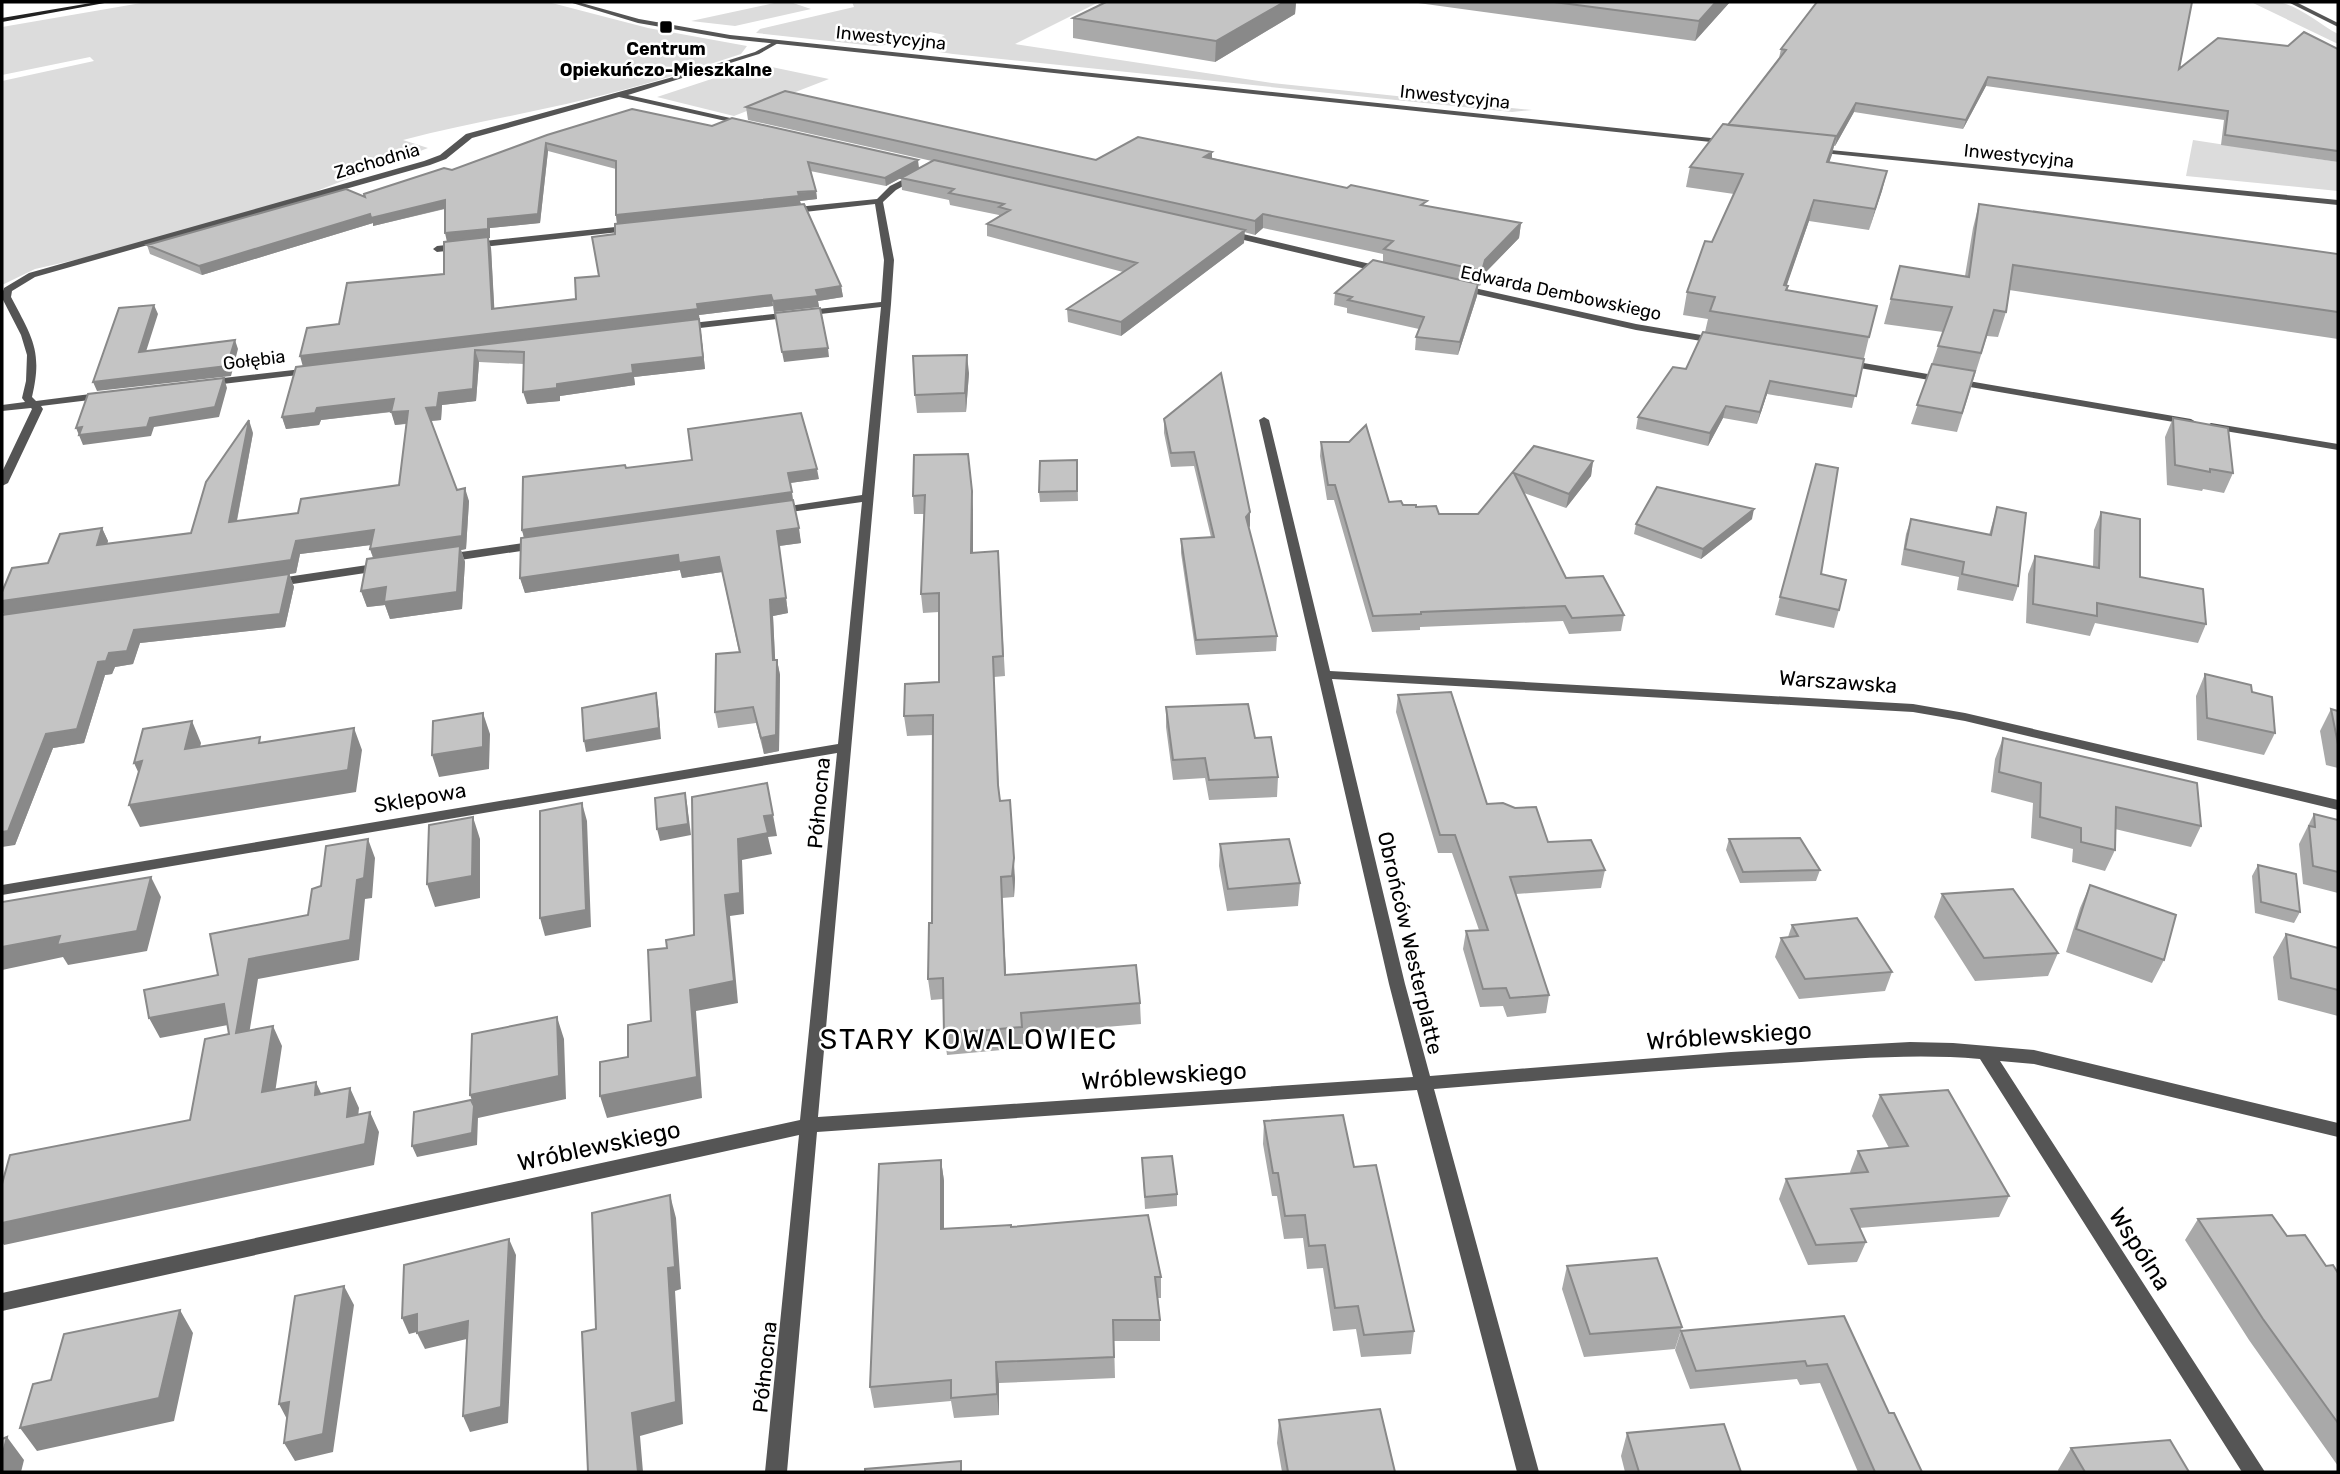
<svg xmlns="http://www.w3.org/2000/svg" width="2340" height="1474" viewBox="0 0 2340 1474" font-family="Rubik,sans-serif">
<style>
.green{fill:#dcdcdc}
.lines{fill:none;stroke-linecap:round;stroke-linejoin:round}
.minor{fill:#555;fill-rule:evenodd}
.tertiary{fill:#555;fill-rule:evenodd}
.secondary{fill:#222;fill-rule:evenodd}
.wall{fill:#a9a9a9;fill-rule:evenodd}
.shaded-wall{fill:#898989}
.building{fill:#c4c4c4;stroke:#898989;stroke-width:2}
.poi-dot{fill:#000;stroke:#fff;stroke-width:2.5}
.labels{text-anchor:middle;stroke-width:5;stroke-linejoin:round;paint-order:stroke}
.far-street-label{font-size:18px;fill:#000;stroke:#fff}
.far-poi-label{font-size:18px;font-weight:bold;fill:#000;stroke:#fff}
.street-label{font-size:21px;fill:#000;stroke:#fff}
.near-street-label{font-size:24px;fill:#000;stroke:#fff}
.near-neighbourhood-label{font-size:28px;letter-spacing:2px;fill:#000;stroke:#fff}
</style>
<rect width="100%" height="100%" fill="#fff"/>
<path class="green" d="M147 2H548L648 28 747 46 741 54C690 71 639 87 587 99 526 114 464 124 403 140L428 148 301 197 97 255 35 269 2 285V81L94 61 90 57 2 75V27Z
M779 2H790L811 9 735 26 691 21Z
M852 2H1099L1015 44 1272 83 1532 110 1512 112 953 54 939 52 934 45H928L945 35 930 32 908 43 875 46 756 33 760 29 854 7Z
M2251 2C2260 2 2271 0 2279 2 2301 7 2319 24 2338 34V44Z
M757 64 829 79 734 116 657 97Z
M2193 140 2338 162V191L2186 176Z"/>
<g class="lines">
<path class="minor" d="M775 41 780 42 759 54 628 95 748 122V126L619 97 472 138 446 159 430 165 35 277 12 291 11 297C32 337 43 351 32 397L36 401 106 392 111 395 106 398 41 406 43 409 8 483 2 486V472L32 409 31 408 2 411V405L25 402 22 398 26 381 27 355 21 335 2 298V294L4 288 29 273 424 161 440 155 466 134 684 74 755 52Z
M916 173 923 175 896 190 883 202 894 260 891 304 818 1117 1413 1077 1389 984 1259 420 1264 417 1269 420 1330 671 1913 704 1965 713 2338 800V810L1965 721 1913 712 1332 679 1405 984 1430 1076 1731 1052 1910 1042 1953 1043 2034 1050 2338 1123V1137L2034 1064 2000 1061 2265 1472H2242L1980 1059C1915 1053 1850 1059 1784 1063 1667 1069 1551 1080 1434 1089L1539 1472H1517L1417 1090 817 1132 787 1472H765L799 1135 2 1311V1293L800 1120 837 753 2 895V885L838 744 862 502 776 514 770 511 776 508 862 495 881 307 683 330 678 327 683 324 881 302 884 260 875 204 787 214 783 211 787 208 877 199 890 186Z
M634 225 638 228 637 230 437 252 433 249 437 246Z
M1226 230 1383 267 1388 270 1383 273 1223 235 1222 233Z
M1461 285 1636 324 1719 338 1724 341 1719 344 1636 330 1458 290V286Z
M1846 360 2191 419 2196 422 2191 425 1842 365 1841 363Z
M311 368 315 369V373L206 386 201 383 206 380Z
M2211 423 2338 444V450L2207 428 2206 426Z
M537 541 541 542 543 545 541 548 447 562 441 558 447 554Z
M381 563 385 564 387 567 385 570 273 587 267 583 273 579Z"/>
<path class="tertiary" d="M569 2H578L639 19 730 35 1730 140 1734 142 1730 144 730 39 638 23Z
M2288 2H2296L2338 23V27Z
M1810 148 2338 200V205L1813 152H1810Z"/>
<path class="secondary" d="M97 2H110L2 22V18Z"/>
</g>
<path class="wall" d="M1106 2H1296L1295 14 1215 62 1073 38V18Z
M1418 2H1730L1695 41 1418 3Z
M2288 46 2338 49V162L2221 145 2224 120 1986 86 1963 129 1854 112 1835 146H1834L1829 162 1887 171 1869 230 1809 221 1786 286H1788L1787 291 1869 337 1852 408 1767 394 1757 424 1723 418 1708 446 1636 429 1638 417 1686 369 1705 332 1708 319 1683 315 1687 292 1712 242 1734 194 1686 187 1690 167 1728 125 1779 58 1781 49 2179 69Z
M746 107 1096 160 1212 152V158L1427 206 1521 223 1519 238 1484 274 1480 286 1478 285 1477 296 1458 355 1415 350 1416 337 1419 329 1347 313V308L1334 305 1335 293 1383 262V254L1263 228 1255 235 1244 232V243L1121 336 1068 322 1067 309 1123 272 987 236V224L999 216V215L950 205 949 200 902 190 901 178 886 186 810 171 816 191 817 199 800 201 801 204 841 286 843 297 818 301 819 307 774 312 773 306 699 315 705 369 634 377 635 385 560 396V401L527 404 524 364 479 362 476 401 442 405 441 420 431 421 457 490 469 501 466 549 461 550 465 562 462 609 390 619 385 605 367 607 361 591 373 558 370 549 371 545 300 554 296 573 289 574 294 587 285 627 140 643 133 664 115 667 112 674 105 675 84 743 53 748 15 845 4 614 48 563 102 528 108 541 107 544 191 533 253 433 237 521 298 513 399 485 406 424 395 425 392 412 321 420 319 425 286 429 282 417 303 366 339 324 444 274 447 241 445 209 373 226V223L202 275 150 254 147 245 365 197 452 170 547 135 712 126 919 168 932 161 748 120ZM548 151 616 169V215L617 223 615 234 599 276 576 299 494 308 491 248 488 238H490V228L540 223Z
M1979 204 2338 254V339L2009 290 2006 312 1998 337 1987 336 1957 432 1911 424 1943 332 1884 324 1900 266 1965 276 1973 228Z
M969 373 966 412 917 413 915 395Z
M1221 373 1250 526 1249 528 1277 636 1276 651 1196 655 1181 553V539L1211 537 1194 466 1171 467 1164 433V419Z
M2173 418 2233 473 2224 493 2203 489 2202 491 2167 485 2165 437Z
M1321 442 1389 502 1403 505 1416 507 1439 514H1478L1534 446 1593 461 1591 476 1566 508 1524 493 1566 578 1624 615 1621 631 1569 634 1563 621 1420 627V630L1372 632 1334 500H1327L1320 456Z
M914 455 973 510V553L998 551 1005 676 994 677 999 794 1015 879 1014 897 1002 898 1006 975 1140 1003 1141 1024 1023 1034 1024 1048 947 1055 944 1034 943 999 931 1000 928 979 932 923 933 735 907 736 904 716 939 682V612L923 613 921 594 924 514H914L913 496Z
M1077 460 1078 501 1040 502 1039 492Z
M1816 464 1821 574 1839 610 1834 628 1775 615Z
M626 468 819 479 790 483 801 543 779 546 788 613 773 616 775 660H777L780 675 779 751 764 754 756 723 718 728 715 712 739 652 722 572 682 578 680 570 525 593 520 578 524 538 522 530Z
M1997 507 2018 586 2013 601 1957 590 1959 577 1901 565 1906 534 1911 519 1989 535Z
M2101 512 2140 577 2206 624 2198 643 2095 623 2090 636 2026 623 2028 574 2035 556 2093 567 2094 530Z
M1752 519 1701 559 1634 534 1636 524Z
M2205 674 2252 692 2275 733 2264 755 2197 740 2196 696Z
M1398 695 1487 804 1548 842 1605 870 1601 888 1516 894 1549 995 1546 1013 1507 1017 1503 1006 1480 1007 1463 949 1466 931 1479 930 1452 853H1438L1396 712Z
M1166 707 1278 777 1277 797 1209 800 1205 778 1173 780 1166 727Z
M2331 709 2338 711V768L2326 765 2320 731Z
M2003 738 2201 826 2191 847 2115 829V850L2105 871 2072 862 2073 849 2031 838 2033 803 1991 792 1995 759Z
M2314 814 2338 820V893L2303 884 2299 844Z
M1729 839 1820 870 1816 881 1740 883 1726 850Z
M1220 844 1300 883 1298 906 1227 911 1219 866Z
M2258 865 2300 912 2294 923 2255 913 2252 876Z
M2090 885 2164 960 2152 983 2066 952 2080 908Z
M1942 894 2058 953 2048 976 1975 981 1934 917Z
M1792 925 1892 972 1885 991 1799 999 1775 957 1781 938 1788 937Z
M2286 934 2338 948V1016L2278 1000 2273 957Z
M1880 1095 2009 1196 1999 1217 1859 1228 1866 1242 1857 1262 1808 1265 1779 1199 1786 1179 1851 1174 1850 1172 1858 1151 1889 1148 1872 1116Z
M1264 1121 1354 1167 1414 1331 1411 1354 1361 1357 1356 1329 1333 1331 1323 1268 1307 1269 1303 1238 1284 1239 1277 1196H1272L1263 1144Z
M1142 1158 1177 1194V1206L1145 1209Z
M941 1160 944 1181V1229L1012 1227 1161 1277V1298H1158L1160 1320V1341H1114L1115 1378 999 1383V1415L954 1418 951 1401 874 1408 870 1387Z
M2198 1219 2287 1236 2326 1266 2338 1273V1466L2249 1340 2185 1240Z
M1567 1266 1682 1327 1675 1349 1584 1357 1562 1289Z
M1844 1316 1889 1413 1922 1472H1858L1820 1383 1800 1385 1797 1379 1690 1389 1675 1350 1681 1331Z
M1279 1420 1395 1472H1282L1277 1443Z
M1627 1433 1741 1472H1625L1621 1456Z
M2071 1448 2189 1472H2059L2058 1470Z"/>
<path class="shaded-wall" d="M1284 2H1296L1295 14 1215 62 1216 41Z
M1716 2H1730L1695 41 1699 21Z
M1988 77 1986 86 1963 129 1966 120Z
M1856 103 1854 112 1835 146 1837 136Z
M1836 136 1832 155 1822 182 1827 162Z
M546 143 548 151 540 223 490 228V238H488L491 248 495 320 447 242 445 233 488 219Z
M1212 152V165L1204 157Z
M918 160 919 168 886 186 885 178Z
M1887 171 1882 191 1869 230 1875 209Z
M816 191 817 199 800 201 801 205 617 224 616 215Z
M445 200 447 208 373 226V223L202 275 199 266 370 214Z
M1814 200 1809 221 1779 308 1784 285Z
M1263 214V228L1255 235V221Z
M1521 223 1519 238 1484 274 1480 286 1482 271 1485 260Z
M1245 230 1244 243 1121 336V322Z
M1478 284 1477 296 1458 355 1460 342Z
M841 286 843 297 818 301 819 307 774 312 773 301 816 290Z
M771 295 773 306 699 315 705 369 634 377 635 385 560 396V401L527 404 523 392 632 365 699 321 303 367 300 356Z
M154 305 158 314 143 361 139 352Z
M235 340 238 349 231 376 97 391 93 382Z
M828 348 829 357 784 362 782 352Z
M475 350 479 362 476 401 442 405 441 420 430 421 426 408Z
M967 355 969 373 966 412 965 393Z
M224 378 227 388 219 417 154 427 151 436 83 445 76 428 150 418Z
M1770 381 1767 394 1757 424 1760 412Z
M394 399 397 411 321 420 319 425 286 429 282 417 317 408Z
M1726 406 1723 418 1708 446 1710 433Z
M408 411 411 423 395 425 391 412Z
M249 420 253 433 234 535 229 522Z
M1593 461 1591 476 1566 508 1569 494Z
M817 469 819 479 790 483 788 473Z
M465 488 469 501 466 549 461 550 465 562 462 609 390 619 385 605 367 607 361 591 386 587 457 592 375 562 370 549Z
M972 491 973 510V572L971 553Z
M792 492 793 502 525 541 522 530Z
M1754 509 1752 519 1701 559 1703 549Z
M1250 512V526L1246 531V517Z
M102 528 108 541 102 559 97 545Z
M799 528 801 543 779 546 788 613 773 616 776 676 773 660 770 600 777 531Z
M374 530 378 544 300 554 296 573 289 574 294 587 285 627 140 643 133 664 115 667 112 674 105 675 84 743 53 748 15 845 2 847V832L46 734 2 610V601L296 541Z
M678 555 719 557 722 572 682 578 680 570 525 593 520 578Z
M777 660 780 675 779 751 764 754 761 738Z
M656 693 658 704 661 739 586 752 584 741Z
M483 713 490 734 489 769 439 777 432 755Z
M192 721 201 743 195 771 185 749Z
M354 728 362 750 356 792 140 827 129 805Z
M142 761 144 785 134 763Z
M685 793 687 804 691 835 660 841 657 829Z
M1010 800 1015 879 1014 897 1012 876Z
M582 803 587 821 591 927 545 936 540 918Z
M773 815 777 836 768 837 772 854 742 860 744 914 730 916 738 1003 696 1011 702 1098 607 1118 600 1096 690 990 725 895 738 839 764 816Z
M473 817 480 839V898L435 907 427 884Z
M368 839 375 858 372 898 365 899 359 960 258 979 246 1053 236 1033 249 959 357 880Z
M151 877 161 897 147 951 68 965 63 957 2 970V947Z
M1001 877 1002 898 1007 996 1005 975Z
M224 1004 233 1024 160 1038 149 1018Z
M557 1017 564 1039 566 1099 478 1118V1117L477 1145 417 1157 412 1146 474 1106 470 1095Z
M273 1026 282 1046 272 1113 262 1092Z
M316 1082 325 1102 315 1095Z
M350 1088 359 1108 356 1137 347 1117Z
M370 1112 379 1132 374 1165 4 1245 2 1242V1223Z
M941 1160 944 1181V1250L941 1229Z
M670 1195 676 1218 681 1289 675 1291 683 1424 640 1436 643 1472H638L632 1413 668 1268Z
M509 1239 516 1255 508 1423 470 1432 463 1416Z
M344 1286 354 1305 333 1452 295 1461 284 1443Z
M180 1310 193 1333 174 1421 37 1451 20 1428Z
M417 1314 425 1330 409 1334 402 1318Z
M468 1321 475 1337 425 1349 417 1333Z
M996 1362 999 1383V1415L997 1394Z
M289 1402V1423L279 1404Z
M7 1437 24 1460 21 1472H2V1457Z"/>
<path class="building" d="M1106 2H1284L1216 41 1073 18Z
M1554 2H1716L1699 21Z
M1817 2H2192L2179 69 2218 38 2288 46 2304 32 2338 49V151L2225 135 2228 111 1988 77 1966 120 1856 103 1837 136 1728 125 1786 50 1781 49Z
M785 91 1096 160 1138 137 1212 152 1204 157 1347 188 1351 185 1427 201 1421 205 1521 223 1485 260 1482 271 1384 249 1393 241 1263 214 1255 221 746 107Z
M632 109 712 126 732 118 918 160 885 178 808 162 816 191 798 192 799 196 616 215V161L546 143 538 214 488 219V229L445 233V200L371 218 370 214 199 266 147 245 346 189 365 197 364 194 444 168 452 170 547 135Z
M1723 124 1836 136 1827 162 1887 171 1875 209 1814 200 1784 285 1788 286 1786 290 1877 306 1869 337 1710 311 1715 297 1687 292 1705 241 1712 242 1743 174 1690 167Z
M934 160 1245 230 1121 322 1067 309 1137 263 987 224 1010 210 999 207 1004 204 949 193 954 189 901 178Z
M804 204 841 286 816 290 818 296 773 301 771 295 697 304 698 309 300 356 307 328 339 324 347 283 444 274V242L488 237 492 309 576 299 575 278 599 276 592 237 615 234V224Z
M1979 204 2338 254V312L2013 265 2006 312 1994 310 1981 353 1938 346 1952 307 1891 299 1900 266 1969 277Z
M1373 260 1478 284 1460 342 1416 337 1424 317 1348 300 1352 297 1335 293Z
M154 305 139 352 235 340 227 366 93 382 119 308Z
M820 308 828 348 782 352 775 313Z
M699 319 703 357 632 365 633 373 557 384V388L523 392 524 352 475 350 473 389 439 393 437 407 426 408 457 490 465 488 462 536 370 549 374 530 296 541 291 560 2 601V592L12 568 48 563 60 534 102 528 97 545 191 533 206 482 249 420 229 522 298 513 301 499 399 485 408 411 391 412 394 399 317 408 315 413 282 417 296 367Z
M1703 332 1864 359 1856 396 1770 381 1760 412 1726 406 1710 433 1638 417 1673 367 1686 369Z
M967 355 965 393 915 395 913 356Z
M1932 364 1975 371 1962 413 1917 405Z
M1221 373 1250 512 1246 517 1277 636 1196 640 1181 539 1214 537 1194 452 1171 453 1164 419Z
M224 378 215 407 150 418 147 427 79 435 82 427 76 428 88 394Z
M801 413 817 469 788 473 792 492 522 530 523 477 625 465 626 468 692 460 688 429Z
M2173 418 2228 428 2233 473 2210 469V472L2175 465Z
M1366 425 1389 502 1401 501 1403 505H1416V507L1436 506 1439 514H1478L1534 446 1593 461 1569 494 1514 473 1566 578 1603 576 1624 615 1572 618 1565 606 1421 612V614L1373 616 1335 485H1328L1321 442H1349Z
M968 454 972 491 971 553 998 551 1003 656 993 657 998 785 1000 801 1010 800 1014 858 1012 876 1001 877 1005 975 1136 965 1140 1003 1021 1013 1022 1027 944 1034 943 978 928 979 929 923H932L933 715 904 716 905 684 939 682V593L921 594 925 495 913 496 914 455Z
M1077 460V491L1039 492 1040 461Z
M1816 464 1838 468 1821 574 1846 580 1839 610 1780 597Z
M1657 487 1754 509 1703 549 1636 524Z
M793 500 799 528 777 531 786 598 770 600 773 660H777L776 735 761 738 753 707 715 712 716 654 740 652 719 557 679 563 678 555 520 578 521 538Z
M1997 507 2026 513 2018 586 1962 574 1964 562 1905 549 1911 519 1991 535Z
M2101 512 2140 519V577L2203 589 2206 624 2097 603V616L2033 604 2035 556 2099 568Z
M460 546 457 592 384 602 386 587 361 591 367 559Z
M289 574 280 614 134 630 127 651 109 653 106 661 98 662 77 729 46 734 8 831 2 832V615Z
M2205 674 2251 685 2252 692 2272 697 2275 733 2207 718Z
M1451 692 1487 804 1503 803 1515 808 1536 807 1548 842 1591 840 1605 870 1510 877 1549 995 1510 998 1506 988 1483 989 1466 931 1488 930 1455 835H1440L1398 695Z
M656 693 659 728 584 741 582 708Z
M1248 704 1255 738 1271 737 1278 777 1209 780 1205 758 1173 760 1166 707Z
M2331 709 2338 711V744Z
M483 713V747L432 755 433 721Z
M192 721 185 749 260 737 259 743 354 728 348 770 129 805 142 761 134 763 143 729Z
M2003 738 2197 783 2201 826 2116 807 2115 850 2081 842V828L2040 817 2041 783 1999 772Z
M767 783 773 815 764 816 768 833 738 839 740 893 725 895 734 981 690 990 697 1077 600 1096V1062L628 1057V1025L651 1021 648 950 667 948 666 940 694 935 692 797Z
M685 793 688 824 657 829 655 798Z
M582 803 586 910 540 918V811Z
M2314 814 2338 820V872L2313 866 2309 826 2315 827Z
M473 817 472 876 427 884 429 825Z
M1800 838 1820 870 1743 872 1729 839Z
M368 839 364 878 357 880 350 940 249 959 236 1033 273 1026 262 1092 316 1082 315 1095 350 1088 347 1117 370 1112 365 1144 2 1223V1184L10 1155 190 1120 205 1039 229 1034 224 1004 149 1018 144 990 218 975 210 934 308 915 312 889 321 886 326 846Z
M1289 839 1300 883 1228 889 1220 844Z
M2258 865 2296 874 2300 912 2261 902Z
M151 877 137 931 57 945 60 936 2 947V902Z
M2090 885 2176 915 2164 960 2076 929Z
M2013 889 2058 953 1984 958 1942 894Z
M1857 918 1892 972 1805 979 1781 938 1798 936 1792 925Z
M2286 934 2338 948V990L2291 978Z
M557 1017 559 1076 470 1095 472 1034Z
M1948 1090 2009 1196 1851 1209 1866 1242 1816 1245 1786 1179 1868 1172 1858 1151 1908 1146 1880 1095Z
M471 1100 474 1106 472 1133 412 1146 414 1112Z
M1343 1115 1354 1167 1376 1165 1414 1331 1364 1335 1358 1306 1335 1308 1325 1245 1309 1246 1305 1215 1285 1216 1278 1173H1273L1264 1121Z
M1172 1156 1177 1194 1145 1197 1142 1158Z
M941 1160V1229L1011 1225V1227L1148 1215 1161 1277H1155L1160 1320H1113L1114 1357 996 1362 997 1394 951 1398V1380L870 1387 879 1164Z
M670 1195 675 1267 668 1268 676 1402 632 1413 638 1472H588L582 1332 596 1329 592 1213Z
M2272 1215 2287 1236 2305 1235 2326 1266 2333 1265 2338 1273V1423L2263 1319 2198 1219Z
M509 1239 501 1407 463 1416 468 1321 417 1333V1314L402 1318 404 1265Z
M1657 1258 1682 1327 1590 1334 1567 1266Z
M344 1286 323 1434 284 1443 289 1402 279 1404 295 1296Z
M180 1310 159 1398 20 1428 33 1384 51 1380 64 1334Z
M1844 1316 1889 1413H1894L1922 1472H1875L1827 1364 1807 1366 1805 1361 1696 1371 1681 1331Z
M1380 1409 1395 1472H1288L1279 1420Z
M1724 1424 1741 1472H1639L1627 1433Z
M7 1437 2 1457V1439Z
M2170 1440 2189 1472H2085L2071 1448Z
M961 1461V1472H865V1469Z"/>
<rect class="poi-dot" x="659" y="20" width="14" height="14" rx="3.5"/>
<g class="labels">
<g class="far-street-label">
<text transform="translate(891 38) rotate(6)" y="6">Inwestycyjna</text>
<text transform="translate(1455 97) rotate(6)" y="6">Inwestycyjna</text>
<text transform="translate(2019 156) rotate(6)" y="6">Inwestycyjna</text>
<text transform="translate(377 161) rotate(-16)" y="6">Zachodnia</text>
<text transform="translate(1561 293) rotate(12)" y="6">Edwarda Dembowskiego</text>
<text transform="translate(254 360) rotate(-7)" y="6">Gołębia</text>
</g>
<g class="far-poi-label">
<text x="666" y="55">Centrum<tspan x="666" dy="21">Opiekuńczo-Mieszkalne</tspan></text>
</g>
<g class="street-label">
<text transform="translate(1838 682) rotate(4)" y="7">Warszawska</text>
<text transform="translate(420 798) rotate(-10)" y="7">Sklepowa</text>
<text transform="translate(819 803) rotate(-85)" y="7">Północna</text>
<text transform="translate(1410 943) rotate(77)" y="7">Obrońców Westerplatte</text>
<text transform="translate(765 1367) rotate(-84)" y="7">Północna</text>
</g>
<g class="near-street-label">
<text transform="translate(1729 1036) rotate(-4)" y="8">Wróblewskiego</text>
<text transform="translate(1164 1076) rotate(-4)" y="8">Wróblewskiego</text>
<text transform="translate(599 1146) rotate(-12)" y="8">Wróblewskiego</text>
<text transform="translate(2140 1249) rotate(57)" y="8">Wspólna</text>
</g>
<g class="near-neighbourhood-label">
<text x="969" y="1049">STARY KOWALOWIEC</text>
</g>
</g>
<rect width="2340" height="1474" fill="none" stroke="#000000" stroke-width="7"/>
</svg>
